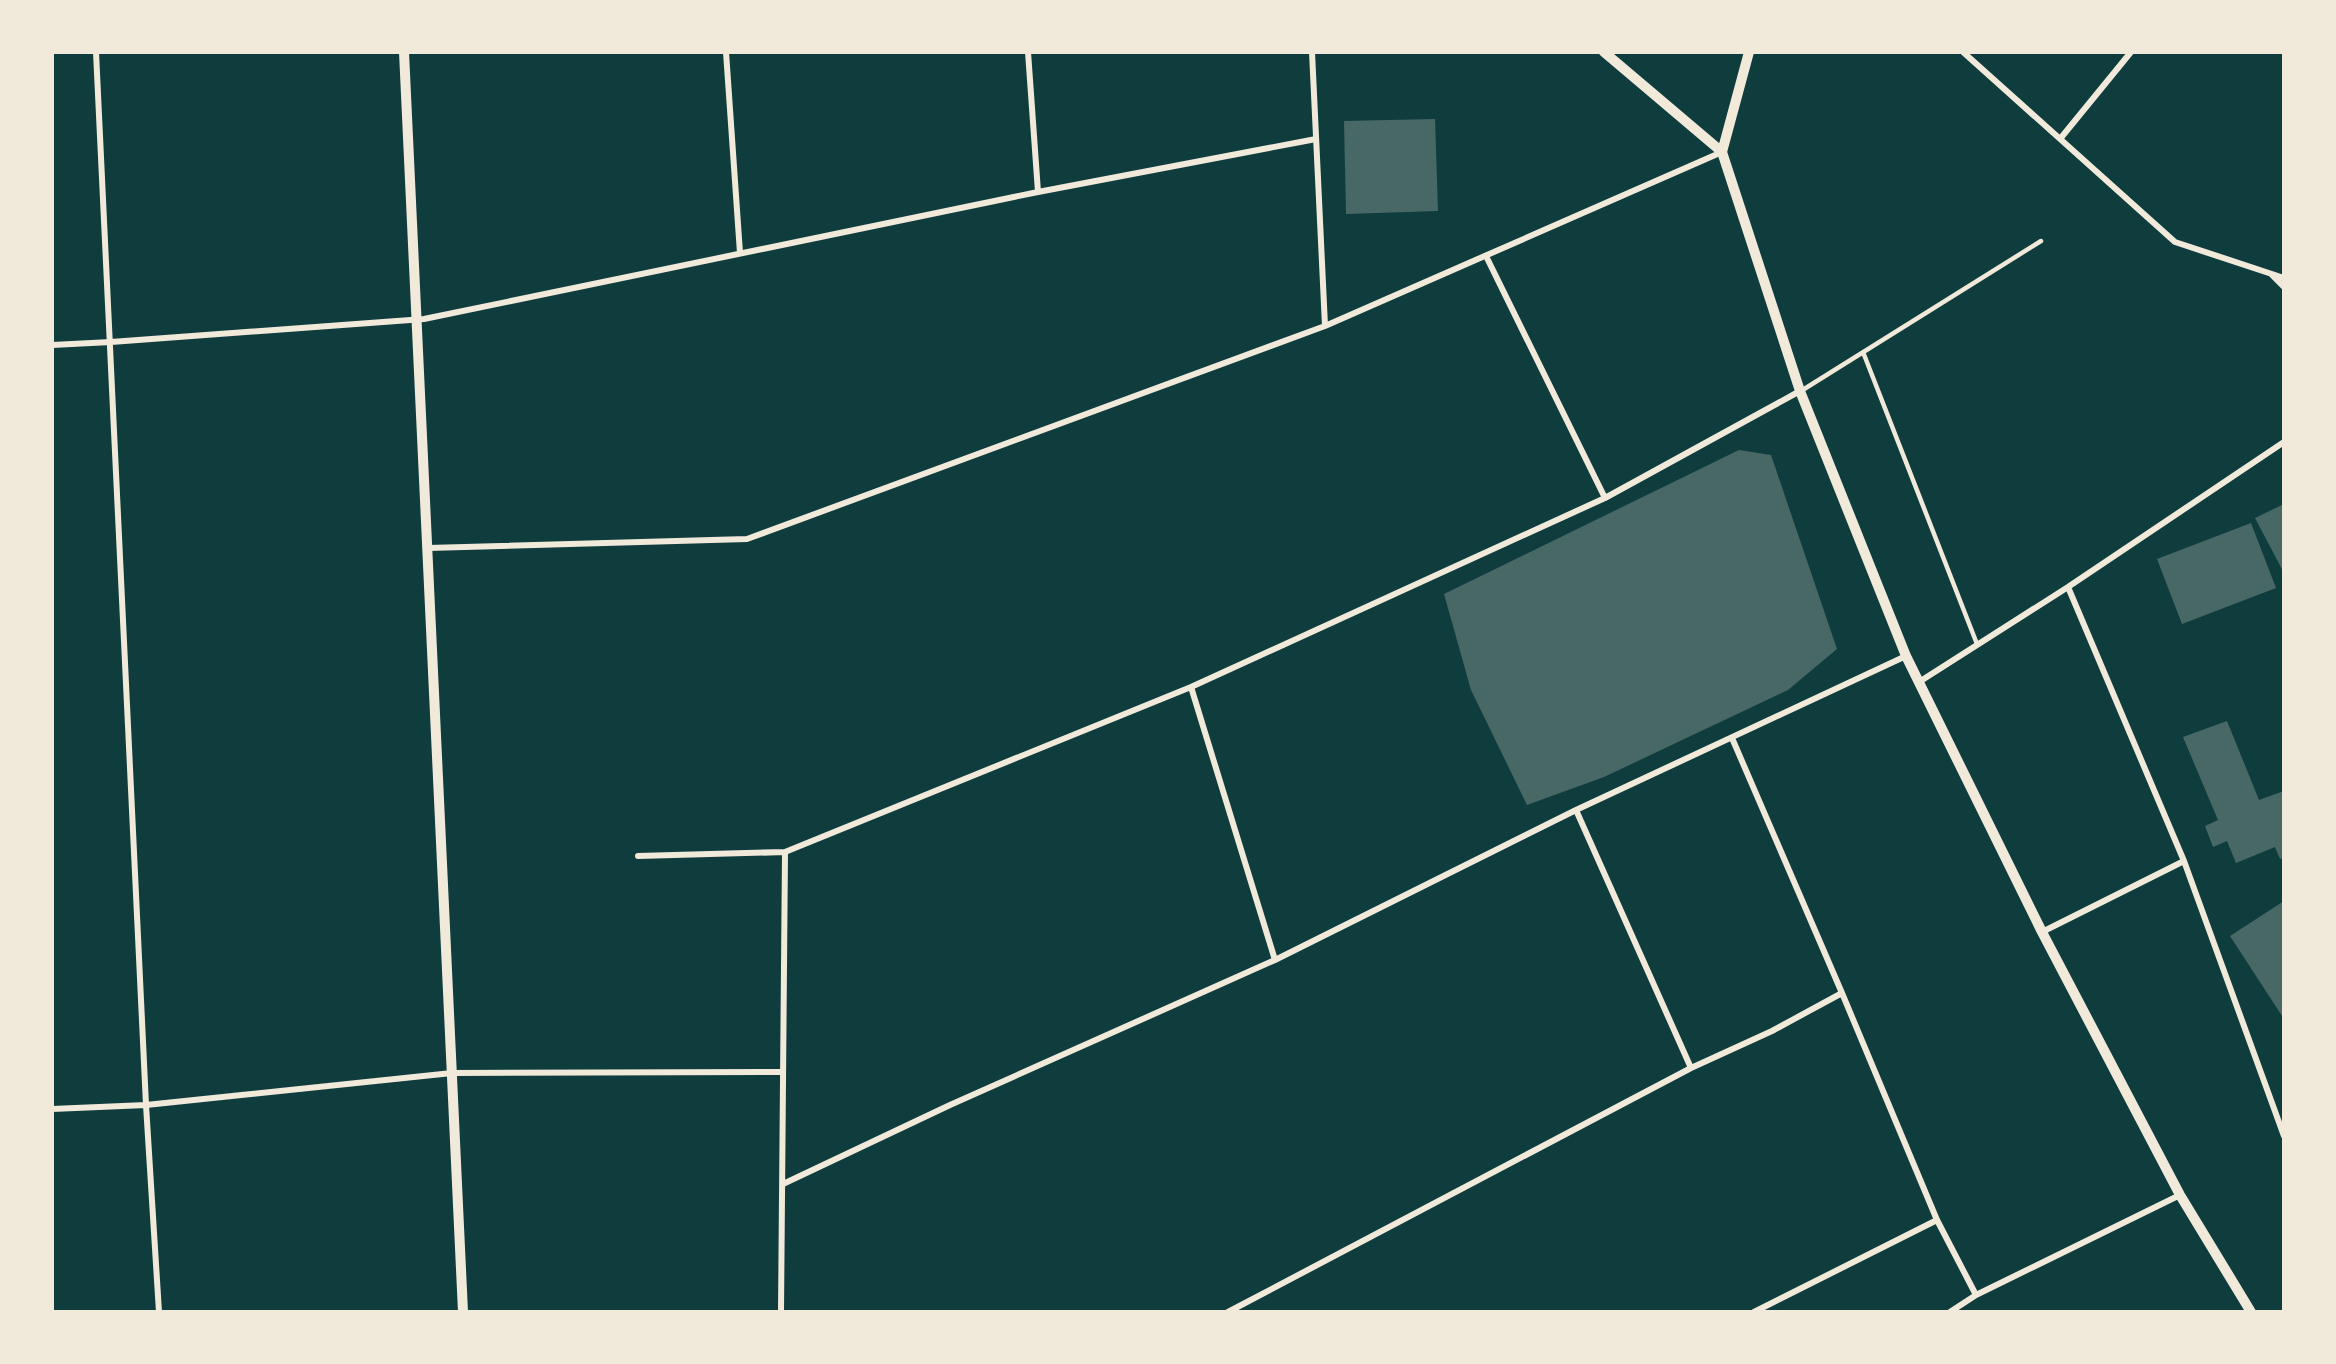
<svg xmlns="http://www.w3.org/2000/svg" width="2336" height="1364" viewBox="0 0 2336 1364" font-family="Karla,sans-serif">
<style>
.building{fill:#486865}
.lines{fill:none;stroke-linecap:round;stroke-linejoin:round}
.service{stroke:#f1e9da;stroke-width:4.5}
.minor{stroke:#f1e9da;stroke-width:6}
.tertiary{stroke:#f1e9da;stroke-width:10}
</style>
<rect width="100%" height="100%" fill="#0f3d3e"/>
<path class="building" d="M1435 119 1438 211 1346 214 1344 121Z
M1739 450 1771 455 1837 649 1788 690 1604 777 1527 805 1471 690 1444 594Z
M2284 504V573L2255 518Z
M2251 523 2276 588 2182 624 2157 559Z
M2227 721 2259 800 2284 791V858L2280 859 2275 847 2236 863 2227 841 2213 847 2205 826 2218 820 2183 737Z
M2284 901V1019L2230 936Z"/>
<g class="lines">
<path class="service" d="M1863 352 1977 644
M1801 391 2041 241"/>
<path class="minor" d="M96 52 146 1105 159 1312
M726 52 740 253
M1028 52 1038 192
M1312 52 1325 326
M1963 52 2175 242 2284 278
M2060 139 2131 52
M1486 256 1605 498
M2272 275 2284 287
M52 345 111 342 424 319 1038 192 1316 139
M428 548 747 539 1325 326 1722 152
M2068 587 2184 861 2284 1136
M1919 682 2068 587 2284 442
M1191 687 1275 960
M1732 738 1842 993 1937 1220 1976 1295
M1576 810 1691 1068
M638 856 785 852 1191 687 1605 498 1800 391
M2042 932 2184 861
M52 1109 146 1105 452 1073 782 1072
M783 1184 950 1105 1275 960 1576 810 1906 656
M781 1312 785 852
M1228 1312 1691 1068 1772 1031 1842 993
M1754 1312 1937 1220
M1950 1312 1976 1295 2180 1195"/>
<path class="tertiary" d="M404 52 463 1312
M1604 52 1722 152
M1749 52 1722 152 1800 391 1906 656 2042 932 2180 1195 2251 1312"/>
</g>
<rect width="2336" height="1364" fill="none" stroke="#f1e9da" stroke-width="108"/>
</svg>
